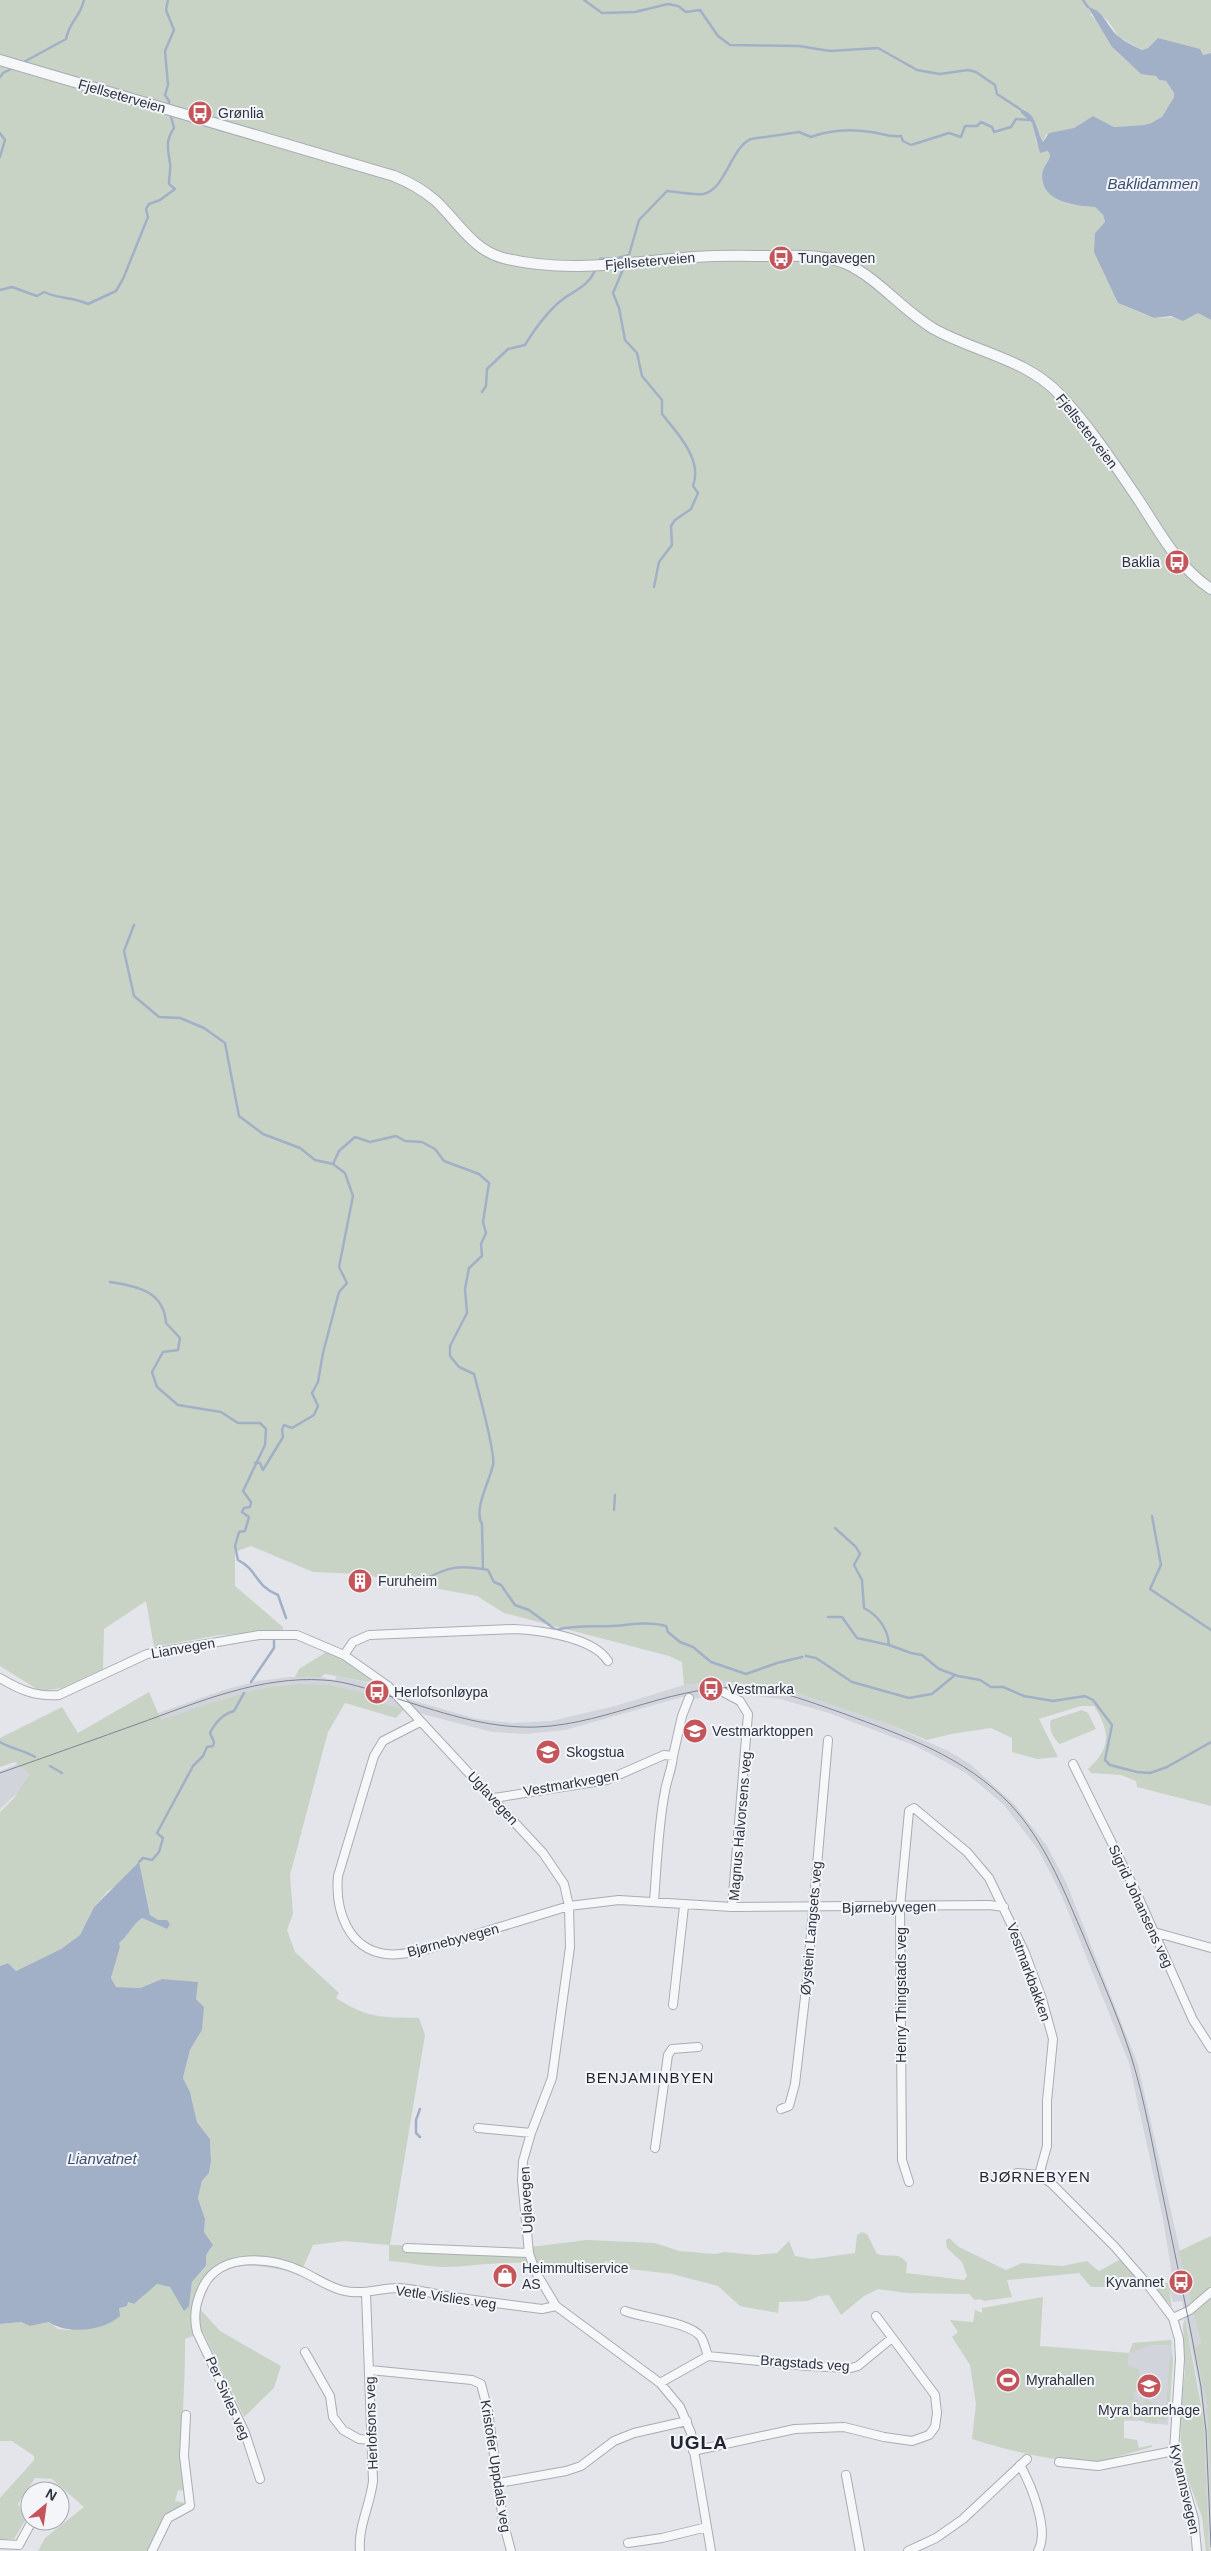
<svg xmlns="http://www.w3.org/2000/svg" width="1211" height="2551" viewBox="0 0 1211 2551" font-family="Helvetica,sans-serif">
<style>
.built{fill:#d2d4dc}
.green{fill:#c8d3c5}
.water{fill:#a2b0c7}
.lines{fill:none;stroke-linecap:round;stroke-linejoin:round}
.stream{stroke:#a2b0c7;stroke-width:2.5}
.minor-casing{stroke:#a9acb4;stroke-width:10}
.tertiary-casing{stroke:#a9acb4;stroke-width:12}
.minor{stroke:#f6f7f9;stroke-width:8}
.tertiary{stroke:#f6f7f9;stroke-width:10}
.tram{stroke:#7e8492;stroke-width:1}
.labels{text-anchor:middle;stroke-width:4;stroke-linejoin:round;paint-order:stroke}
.street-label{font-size:14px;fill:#2d3241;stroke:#f3f5f8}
.poi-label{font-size:14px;fill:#2d3241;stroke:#f3f5f8;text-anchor:start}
.water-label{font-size:15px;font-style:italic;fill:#3a4e72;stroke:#f3f5f8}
.neighbourhood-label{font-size:15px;letter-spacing:1px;fill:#1f2332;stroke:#f3f5f8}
.district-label{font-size:19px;font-weight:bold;letter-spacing:1px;fill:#1f2332;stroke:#f3f5f8}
</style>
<rect width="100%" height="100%" fill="#e3e5ea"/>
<path class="built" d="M336 1676 374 1684 373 1689 477 1719 512 1723 551 1721 615 1706 684 1685 723 1681 782 1688 885 1723 948 1751 970 1764 1014 1804 1047 1846 1066 1882 1138 2065 1201 2344 1211 2408V2551H1209L1204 2422 1199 2386 1182 2301 1173 2302 1169 2290 1168 2281 1173 2280 1162 2214 1129 2063 1061 1894 1039 1851 1004 1805 966 1773 916 1746 829 1713 780 1699 734 1693 692 1699 686 1696 565 1730 526 1734 492 1732 384 1704 369 1695 295 1684 281 1685 229 1697 33 1768 25 1786 0 1809V1771L41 1754 224 1690 258 1681 289 1677H321L335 1680Z
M1171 2340 1173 2360 1168 2425 1145 2423 1144 2421H1124L1129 2353 1133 2343Z"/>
<path class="green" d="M0 0H1211V53L1203 55 1158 38 1148 48 1142 50 1119 37 1108 21 1093 8 1091 15C1100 24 1104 35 1111 45 1119 56 1143 76 1156 76L1159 80 1166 81 1174 93V97L1162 118 1151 123 1144 125 1114 127 1093 116 1074 128 1046 135 1043 142C1033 131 1040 121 1024 109L1021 113 1032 123 1037 144 1050 154C1050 162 1042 166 1042 176 1042 201 1076 207 1095 207L1103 215 1105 222 1095 233 1122 305C1132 308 1147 317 1156 318 1167 318 1172 316 1183 320L1198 313 1211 320V1806L1137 1787 1136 1781 1121 1775 1091 1773 1088 1769C1112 1747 1110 1732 1094 1706H1081L1039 1719 1058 1757 1037 1759 1012 1752V1738L991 1728 951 1734 927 1740 885 1723 782 1688 723 1681 684 1685 682 1662 669 1656 504 1613 477 1596 359 1574 313 1572 251 1546 235 1552V1586L283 1627 282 1631 220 1635 154 1647 146 1601 104 1629 103 1669 62 1688 40 1691 0 1666Z
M328 1651 384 1685 325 1674 321 1677H295L299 1669Z
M295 1684 328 1685 356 1691 369 1695 380 1703 404 1709 396 1718 345 1703 328 1732 290 1875 293 1914 287 1930 295 1952 339 1993 336 1998C368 2019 382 2017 419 2018L425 2035 390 2245 522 2248 587 2240 655 2243 679 2251 715 2254 725 2252 755 2255 777 2253 789 2241 795 2256 812 2259 855 2253 857 2235 862 2232 867 2234 877 2254C889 2258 899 2251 907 2263L906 2273 964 2280 967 2276 962 2262 947 2248 946 2240 949 2238 959 2247 1006 2270 1022 2263 1062 2266 1087 2261 1099 2271 1121 2259 1146 2287H1091L1079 2273 1007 2280 1012 2297 984 2301 980 2299 975 2300 969 2294 906 2293 878 2289 864 2296 841 2315 829 2295 819 2296 808 2301 779 2302 778 2313 740 2306 718 2286 672 2274 621 2268 605 2261 602 2270C584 2265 570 2261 554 2270 532 2255 470 2268 442 2267 423 2266 407 2262 389 2261V2245L345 2241 313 2245 300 2274C258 2264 211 2253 200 2309L220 2331 281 2366 274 2388 244 2417 203 2332 185 2339C186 2390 178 2440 185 2491L178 2490 175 2501 186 2503 163 2518 149 2551H38L45 2538 84 2507 52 2479 35 2478 18 2504 26 2519 14 2539H0V2498L34 2460V2456L12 2441H0V2324L21 2322 30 2326 49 2322 58 2329 70 2330 127 2302 134 2304 157 2284 170 2287 176 2297 189 2305 192 2282 206 2267V2255L213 2245 204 2232 205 2219 198 2198 202 2181 209 2173 211 2161 210 2139 197 2122 190 2092 183 2078 190 2050 202 2030 162 1979 140 1988 116 1987 111 1978 120 1947 118 1943C131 1934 129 1927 142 1918L167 1929 150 1915 145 1891 122 1881 107 1892 94 1907 80 1935 61 1949 16 1971 8 1963 0 1966V1812L14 1798 30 1774 15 1762 0 1767V1738L62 1707 78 1733 149 1692 161 1720C204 1706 249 1687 295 1684Z
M1082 1710 1088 1713 1096 1729 1060 1744C1053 1739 1048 1727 1051 1720Z
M1211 2236V2501L1207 2407 1195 2347 1201 2344 1179 2251Z
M1168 2283 1172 2307 1153 2285Z
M1043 2297 1040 2346 1129 2353 1133 2343 1171 2340 1172 2345H1151L1129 2353 1128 2366 1139 2369 1140 2388 1133 2393 1134 2399 1139 2400 1134 2419H1124V2438L1137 2440 1139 2448 1152 2445V2447L1116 2457 1117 2459C1069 2467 1018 2453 972 2439L976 2404 970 2365 952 2337 958 2332 950 2320 973 2322 975 2310 982 2313V2308Z
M1185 2318 1204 2422 1209 2551H1206L1202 2517 1188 2479 1181 2450 1180 2414 1185 2371 1183 2325Z
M1170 2356H1173V2360L1169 2415H1166V2420H1158L1160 2406H1166Z
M1146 2399 1158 2406 1157 2423 1139 2420 1141 2406Z"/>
<path class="water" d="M1088 7C1104 10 1107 27 1118 36 1125 42 1134 46 1142 50L1148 48 1158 38 1200 49 1203 55 1211 53V320L1198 313 1183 321 1171 316 1154 318 1118 303 1094 252 1095 233 1105 222 1103 215 1095 207C1075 206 1042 202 1042 176 1042 166 1050 162 1050 154L1047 151 1040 153 1032 123 1021 113 1020 109C1037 112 1036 131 1043 142L1049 133 1074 128 1093 116 1114 127 1144 125 1151 123 1162 117 1174 97V93L1166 81 1159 80 1156 76 1141 74 1112 47Z
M139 1862 150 1915 158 1920H167L170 1924 167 1929 142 1918C130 1927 130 1934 119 1943L120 1947 111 1978 116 1987 140 1988 162 1979 198 1982 196 1999 204 2007 202 2030 190 2050 183 2078 190 2092 197 2122 210 2139 211 2161 209 2173 202 2181 198 2198 205 2219 204 2232 213 2245 206 2255V2266L192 2282 189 2306 184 2311 170 2287 157 2284 134 2304 128 2302 127 2306 119 2308 120 2316C104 2331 67 2335 49 2322L30 2326 21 2322 0 2324V1966L8 1963 16 1971 61 1949 80 1935 94 1907Z"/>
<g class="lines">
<path class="stream" d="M168 0 166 10 174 30 165 51 168 85 165 95 169 101V107
M584 0 602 13 635 12 668 4 678 6 686 12 700 10 718 36 730 45 799 46 830 51 878 48 917 70 940 74 968 70 976 72 995 85 997 94 1020 109
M1083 0 1088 7
M22 63 66 39C70 20 80 18 84 0
M0 77 3 73 15 67
M0 133 5 140 0 157
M598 263 600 259 618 258 629 255 639 220 667 191C678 192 691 195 703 194 725 191 731 147 751 139L799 132 811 137C830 130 851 129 871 132 882 133 889 138 901 136L903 141 911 145 949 133 961 137 965 126H977L981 122 992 127 994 132 1011 127 1016 119 1029 120
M624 267 613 293 619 308 625 340 637 353 642 376 662 400V414C677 433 703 459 693 486L698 493 691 509 675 520 671 526 672 545 659 562 654 587
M0 290 12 287 37 296 44 292C58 299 73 297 88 304L116 291 123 279 148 217 146 209 149 204 160 200 175 189 169 184C169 177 171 169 170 163 168 149 165 141 174 128L170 113
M482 392 486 386 487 369 508 349 525 345C534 330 544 316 557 304 572 290 588 289 596 268
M134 925 124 951 134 996 159 1017 180 1018 204 1028 225 1043 239 1116 263 1134 300 1148 315 1160 333 1164 345 1173 353 1196 339 1267 347 1283 339 1292 323 1353 318 1382 312 1393 318 1406 314 1415 292 1428 284 1425 282 1430 283 1437 263 1470 260 1463H255
M333 1164 339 1151 355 1137 370 1142 396 1136 405 1141 422 1142 435 1149 444 1161 479 1174 489 1183 483 1222 486 1233 481 1244 482 1256 469 1268 465 1289 467 1313 450 1346V1356L459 1367 474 1374C478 1390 496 1454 493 1465 490 1480 473 1510 482 1524L483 1569 488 1570 494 1582 501 1585 515 1605 529 1610 556 1630C576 1625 591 1627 611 1626 629 1625 648 1621 666 1626L668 1632 680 1642 693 1647 711 1662 746 1674 777 1663 802 1657
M110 1282C137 1286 164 1291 166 1323L180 1338 178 1350 163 1352 152 1372 157 1387 178 1405 221 1412 238 1423H260L266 1429 265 1445 243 1491 251 1502 250 1507 244 1508 242 1512 249 1517 245 1531 239 1532 235 1546 238 1560C258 1570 255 1586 278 1595L286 1618
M614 1510 615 1495
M1152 1516 1161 1565 1150 1589 1211 1630
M835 1528 856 1547 860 1554 854 1565 862 1580 864 1608C878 1615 888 1629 889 1645L911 1653 922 1655 939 1669 958 1676 980 1680 991 1687H1003L1024 1696 1053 1701 1085 1696 1093 1700 1112 1725 1105 1760 1110 1765 1137 1772 1150 1773 1167 1767 1211 1742
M427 1578C449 1567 459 1565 483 1569
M828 1617H842L857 1638 889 1645
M806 1656 816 1658 852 1682 909 1698 932 1694 955 1675
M251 1682 274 1648V1641
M0 1742C12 1749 24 1750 35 1757
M50 1766 62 1773
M139 1862 143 1858 152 1860 159 1852 163 1838 157 1833 193 1766 203 1756 207 1747 213 1746 214 1742 210 1733C215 1723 223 1714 234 1711L244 1693
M420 2109 416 2120V2133L420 2137"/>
<defs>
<path id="minor" d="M608 1661C593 1637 539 1630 513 1629L369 1635 353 1642 344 1655 388 1686 543 1853 564 1884 569 1906 570 1947 552 2078 531 2133 523 2161 522 2180 529 2253 535 2271 556 2306 660 2383 680 2407 691 2433 711 2551
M0 1678C20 1690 36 1697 59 1695L147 1654 259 1635H297L344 1655
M723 1692 740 1701 748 1714 732 1907
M420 1722 383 1741 374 1756 338 1876C335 1909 347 1949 386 1954 399 1956 411 1952 424 1950L569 1906 619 1900 732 1907 989 1905 1004 1907
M1073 1764 1138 1896 1193 2020 1211 2048
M494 1798 607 1780 664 1755 673 1756 682 1716 689 1698
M654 1901C657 1864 658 1827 665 1791 667 1779 672 1769 673 1756
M1154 1932 1211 1948
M673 2005 684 1906
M781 2109 789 2106 795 2084 807 1980 828 1740
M478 2128 531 2133
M655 2148 668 2055 672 2049 698 2047
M1017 2173 1039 2175 1051 2183 1115 2247 1148 2285 1173 2318 1179 2339 1180 2359 1174 2451 1194 2519 1197 2551
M909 2182 902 2160 900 1907 909 1811 914 1808 967 1852 989 1878 1025 1953 1042 1999 1053 2039 1047 2101V2146L1039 2175
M407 2248 529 2253
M625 2311C643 2318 690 2322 701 2337 704 2342 706 2350 708 2356
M1173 2318 1190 2310 1211 2292
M305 2352 330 2396 333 2417 343 2430 359 2439 372 2440
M370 2370 472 2380 481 2384 488 2411 503 2521 511 2551
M660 2383 708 2356 808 2366 851 2368 858 2366 892 2338
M693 2451 795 2429 844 2427 884 2437 912 2441 929 2435 935 2427 937 2413 935 2395 876 2316
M1059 2462 1098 2466 1174 2451
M1020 2465C1031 2485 1050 2530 1038 2551
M846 2475 860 2551
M260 2479 245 2433 197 2332C193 2315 196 2301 204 2285 222 2252 271 2257 301 2271 315 2277 329 2288 345 2291 364 2295 380 2288 398 2288 414 2289 431 2293 447 2296 479 2301 510 2305 542 2309L556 2306
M499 2483 566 2471 581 2466 614 2441 634 2433 687 2421
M628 2543 662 2538 707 2527
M0 2544 19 2545
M19 2545 32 2521
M152 2551 168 2518 190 2506 184 2456 186 2415
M360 2551C358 2526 370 2506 373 2481L366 2293
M908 2551 936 2538 963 2519 1027 2459"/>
<path id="tertiary" d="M0 60 394 176C409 182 423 190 436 201 457 221 473 250 503 258 566 274 631 262 695 257 721 255 748 256 774 256 798 256 824 254 847 264 879 279 903 311 934 329 975 352 1027 359 1060 395 1090 427 1115 465 1140 502 1160 533 1179 568 1211 589"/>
</defs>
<use href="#minor" class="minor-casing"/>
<use href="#tertiary" class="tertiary-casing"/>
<use href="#minor" class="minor"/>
<use href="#tertiary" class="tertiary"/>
<path class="tram" d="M0 1773C48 1756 96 1739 143 1722 201 1701 261 1676 323 1680 345 1681 368 1689 389 1696 437 1711 486 1729 537 1727 611 1724 678 1681 753 1688 783 1691 813 1703 842 1713 904 1736 964 1756 1011 1805 1044 1841 1062 1886 1081 1930 1098 1971 1117 2013 1131 2056 1145 2101 1153 2149 1163 2196 1176 2260 1190 2323 1201 2387L1206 2431 1211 2547"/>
</g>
<defs>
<symbol id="bus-disc" viewBox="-11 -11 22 22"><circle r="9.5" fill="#c3555b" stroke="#f3f5f8"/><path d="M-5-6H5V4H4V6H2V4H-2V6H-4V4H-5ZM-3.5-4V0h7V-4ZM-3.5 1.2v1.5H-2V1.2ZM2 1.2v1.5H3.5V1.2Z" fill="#fff"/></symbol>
<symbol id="building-disc" viewBox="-11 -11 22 22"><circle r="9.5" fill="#c3555b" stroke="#f3f5f8"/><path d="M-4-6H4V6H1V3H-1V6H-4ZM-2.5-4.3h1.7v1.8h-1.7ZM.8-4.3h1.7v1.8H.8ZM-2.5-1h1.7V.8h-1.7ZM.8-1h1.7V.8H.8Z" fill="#fff"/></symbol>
<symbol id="school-disc" viewBox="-11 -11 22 22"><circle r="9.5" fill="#c3555b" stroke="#f3f5f8"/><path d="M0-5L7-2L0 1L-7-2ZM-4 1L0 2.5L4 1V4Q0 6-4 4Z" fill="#fff"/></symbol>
<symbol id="shop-disc" viewBox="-11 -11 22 22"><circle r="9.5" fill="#c3555b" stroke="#f3f5f8"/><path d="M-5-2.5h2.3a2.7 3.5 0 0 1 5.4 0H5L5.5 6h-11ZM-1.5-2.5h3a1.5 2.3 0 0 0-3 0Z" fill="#fff"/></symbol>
<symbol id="stadium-disc" viewBox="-11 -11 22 22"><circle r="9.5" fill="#c3555b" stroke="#f3f5f8"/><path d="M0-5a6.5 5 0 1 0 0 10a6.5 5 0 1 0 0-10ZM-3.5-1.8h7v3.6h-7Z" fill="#fff"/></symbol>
</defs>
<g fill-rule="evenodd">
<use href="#bus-disc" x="186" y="99" width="28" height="28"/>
<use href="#bus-disc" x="767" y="244" width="28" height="28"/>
<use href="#bus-disc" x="1163" y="548" width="28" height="28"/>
<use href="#building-disc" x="346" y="1567" width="28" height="28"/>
<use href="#bus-disc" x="697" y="1675" width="28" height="28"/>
<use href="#bus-disc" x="363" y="1678" width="28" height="28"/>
<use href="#school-disc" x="681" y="1717" width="28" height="28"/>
<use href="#school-disc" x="534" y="1738" width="28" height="28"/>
<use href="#shop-disc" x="491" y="2262" width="28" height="28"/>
<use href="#bus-disc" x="1167" y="2268" width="28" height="28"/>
<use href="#stadium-disc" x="994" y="2366" width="28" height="28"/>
<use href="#school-disc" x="1135" y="2372" width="28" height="28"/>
</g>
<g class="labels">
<g class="street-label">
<text transform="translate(122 96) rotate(16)" y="5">Fjellseterveien</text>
<text transform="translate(650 261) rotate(-5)" y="5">Fjellseterveien</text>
<text transform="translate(1087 431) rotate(52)" y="5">Fjellseterveien</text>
<text transform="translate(183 1648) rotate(-10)" y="5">Lianvegen</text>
<text transform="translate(571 1783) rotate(-10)" y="5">Vestmarkvegen</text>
<text transform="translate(493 1798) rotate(47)" y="5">Uglavegen</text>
<text transform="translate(740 1826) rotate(-85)" y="5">Magnus Halvorsens veg</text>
<text transform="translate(1141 1906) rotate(65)" y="5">Sigrid Johansens veg</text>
<text transform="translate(889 1907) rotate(-1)" y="5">Bjørnebyvegen</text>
<text transform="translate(811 1928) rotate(-85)" y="5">Øystein Langsets veg</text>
<text transform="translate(453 1940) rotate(-15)" y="5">Bjørnebyvegen</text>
<text transform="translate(1029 1972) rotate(70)" y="5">Vestmarkbakken</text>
<text transform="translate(901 1995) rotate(-90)" y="5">Henry Thingstads veg</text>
<text transform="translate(526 2200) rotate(-93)" y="5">Uglavegen</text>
<text transform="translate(446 2297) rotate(8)" y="5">Vetle Vislies veg</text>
<text transform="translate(805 2363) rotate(4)" y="5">Bragstads veg</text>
<text transform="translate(228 2398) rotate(66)" y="5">Per Sivles veg</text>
<text transform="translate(371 2423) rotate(-92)" y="5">Herlofsons veg</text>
<text transform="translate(496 2466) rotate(81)" y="5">Kristofer Uppdals veg</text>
<text transform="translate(1185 2489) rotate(77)" y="5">Kyvannsvegen</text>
</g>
<g class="poi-label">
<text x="218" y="118">Grønlia</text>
<text x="798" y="263">Tungavegen</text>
<text x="1160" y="567" text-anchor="end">Baklia</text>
<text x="378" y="1586">Furuheim</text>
<text x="728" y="1694">Vestmarka</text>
<text x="394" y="1697">Herlofsonløypa</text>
<text x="712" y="1736">Vestmarktoppen</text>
<text x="566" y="1757">Skogstua</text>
<text x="522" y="2273">Heimmultiservice<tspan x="522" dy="16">AS</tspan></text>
<text x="1164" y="2287" text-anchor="end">Kyvannet</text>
<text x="1026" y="2385">Myrahallen</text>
<text x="1149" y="2415" text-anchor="middle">Myra barnehage</text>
</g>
<g class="water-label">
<text x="1153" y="189">Baklidammen</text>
<text x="102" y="2164">Lianvatnet</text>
</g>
<g class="neighbourhood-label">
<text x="650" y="2083">BENJAMINBYEN</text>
<text x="1035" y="2182">BJØRNEBYEN</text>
</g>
<g class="district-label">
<text x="699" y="2449">UGLA</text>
</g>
</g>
<g transform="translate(45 2506) rotate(29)"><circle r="24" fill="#f3f5f8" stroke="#a4a7af"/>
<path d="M0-4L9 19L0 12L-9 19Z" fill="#c3555b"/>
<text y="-8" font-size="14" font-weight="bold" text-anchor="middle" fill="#2d3241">N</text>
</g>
</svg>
